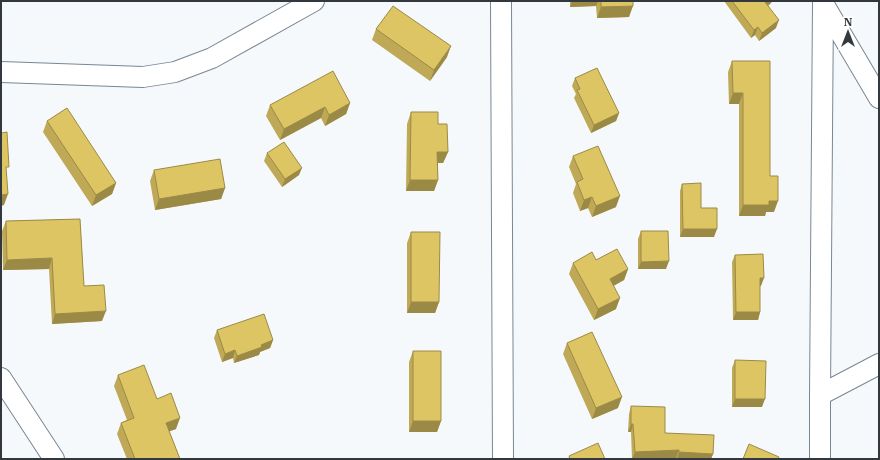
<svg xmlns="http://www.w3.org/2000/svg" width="880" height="460" viewBox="0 0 880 460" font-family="'IBM Plex Serif',serif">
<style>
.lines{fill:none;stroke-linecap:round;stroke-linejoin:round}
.street-casing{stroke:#788794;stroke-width:22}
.street{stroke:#fff;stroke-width:20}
.wall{fill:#bfa956}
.shaded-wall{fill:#9b8a46}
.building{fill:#dec564;stroke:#9b8a46}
</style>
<rect width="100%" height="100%" fill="#f6f9fc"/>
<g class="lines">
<defs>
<path id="street" d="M501 1 503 459
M823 3 879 98
M1 72 143 77 175 72 212 58 314 1
M1 378 54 459
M820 395 823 3
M820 459V395L879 364"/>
</defs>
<use href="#street" class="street-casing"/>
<use href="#street" class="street"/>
</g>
<path class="wall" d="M570 1H633L629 17 597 18 596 6 570 7Z
M724 1H772L771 3 768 6 776 28 759 41 755 35 751 38Z
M376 29 447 57 430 81 372 40Z
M732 61 770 176 774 212H766L765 216H739V104H729L728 72Z
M575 78 619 113 616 121 591 133 574 98 576 94 572 86Z
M350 103 346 114 325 126 321 118 280 140 266 116 270 105Z
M411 112 438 124 448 152 443 163H438V180L434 191H406L407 124Z
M47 121 116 183 112 194 92 206 43 132Z
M267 153 299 175 282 187 264 161Z
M573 156 616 207 592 217 588 208 580 211 573 193 576 184 569 167Z
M154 170 225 188 221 199 155 210 150 181Z
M682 184 701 208 714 237H680V191Z
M80 219 84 286 102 321 52 324 49 269 3 270 2 231 6 221Z
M641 231 666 269H638V239Z
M411 232 439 302 435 313H407V243Z
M735 255 761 286H760V312L758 320H733L732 262Z
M596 260 628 269 624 280 613 286 616 309 594 320 569 274 573 263Z
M217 330 273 340 270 348 260 352 259 355 234 363 233 358 222 362 214 338Z
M567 343 618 408 592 419 563 354Z
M413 351 441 421 437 432H409V362Z
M735 360 762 407H732V368Z
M118 375 157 399 176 429 169 431 180 459H127L117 434 121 423 127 420 114 386Z
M631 406 665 433 713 454 711 459H676V458L632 459 631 432H628L629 414Z"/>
<path class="shaded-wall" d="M572 1H598L596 6 570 7Z
M767 1H772L771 3 762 10 765 2Z
M633 6 629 17 597 18 601 7Z
M779 20 776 28 759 41 762 33Z
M758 27 755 35 751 38 754 30Z
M451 46 447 57 430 81 434 70Z
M733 93H743L739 104H729Z
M350 103 346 114 325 126 329 115Z
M325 107 321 118 280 140 284 129Z
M619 113 616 121 591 133 594 125Z
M437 152H448L443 163H433Z
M302 168 299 175 282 187 285 179Z
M410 180H438L434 191H406Z
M116 183 112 194 92 206 96 195Z
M225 188 221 199 155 210 159 199Z
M8 194 4 205 1 206V195Z
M620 196 616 207 592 217 596 206Z
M592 197 588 208 580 211 584 200Z
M769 201H778L774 212H766L765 216H739L743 205Z
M683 229H717L714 237H680Z
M52 258 49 269 3 270 7 260Z
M669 261 666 269H638L641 262Z
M628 269 624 280 606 290 610 279Z
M760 278H764L761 286H757Z
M620 298 616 309 594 320 598 309Z
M411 302H439L435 313H407Z
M106 311 102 321 52 324 55 314Z
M736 312H760L758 320H733Z
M273 340 270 348 260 352 259 355 234 363 237 356 261 345Z
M235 350 233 358 222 362 225 354Z
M622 397 618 408 592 419 596 408Z
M735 399H765L762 407H732Z
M180 418 176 429 162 434 166 423Z
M413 421H441L437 432H409Z
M631 424H633L631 432H628Z
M679 450 676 458 632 459 635 452Z
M679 452 713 454 711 459H677Z"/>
<path class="building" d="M601 1H633V6L601 7Z
M732 1H767L765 2 779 20 762 33 758 27 754 30Z
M393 6 451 46 434 70 376 29Z
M732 61H770V176H778V201H769V205H743V93H733Z
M597 68 619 113 594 125 577 90 580 89 575 78Z
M333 71 350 103 329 115 325 107 284 129 270 105Z
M67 108 116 183 96 195 47 121Z
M411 112H438V124H447L448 152H437L438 180H410Z
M7 132 9 167H6L8 194 1 195V133Z
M284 142 302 168 285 179 267 153Z
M598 146 620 196 596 206 592 197 584 200 577 182 583 179 573 156Z
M220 159 225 188 159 199 154 170Z
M701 183V208H717V229H683L682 184Z
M80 219 84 286 104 285 106 311 55 314 52 258 7 260 6 221Z
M641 231H668L669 261 641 262Z
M411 232H440L439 302H411Z
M617 249 628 269 610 279 620 298 598 309 573 263 592 252 596 260Z
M763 254 764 278H760V312H736L735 255Z
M264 314 273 340 261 345 262 347 237 356 235 350 225 354 217 330Z
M592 332 622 397 596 408 567 343Z
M413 351H441V421H413Z
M735 360 766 361 765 399H735Z
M144 365 157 399 171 393 180 418 166 423 180 459H135L121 423 134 418 118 375Z
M631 406 665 407V433L714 435 713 454 679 452V450L635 452 633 424H631Z
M598 443 605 459H570L569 456Z
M749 444 779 457 778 459H743Z"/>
<rect width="880" height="460" fill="none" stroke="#32383d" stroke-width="4"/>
<g transform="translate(848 32)" stroke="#ffffff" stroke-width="3" paint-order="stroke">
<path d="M0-3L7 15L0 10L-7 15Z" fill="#32383d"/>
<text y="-6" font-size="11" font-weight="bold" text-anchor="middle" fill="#32383d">N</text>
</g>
</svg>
